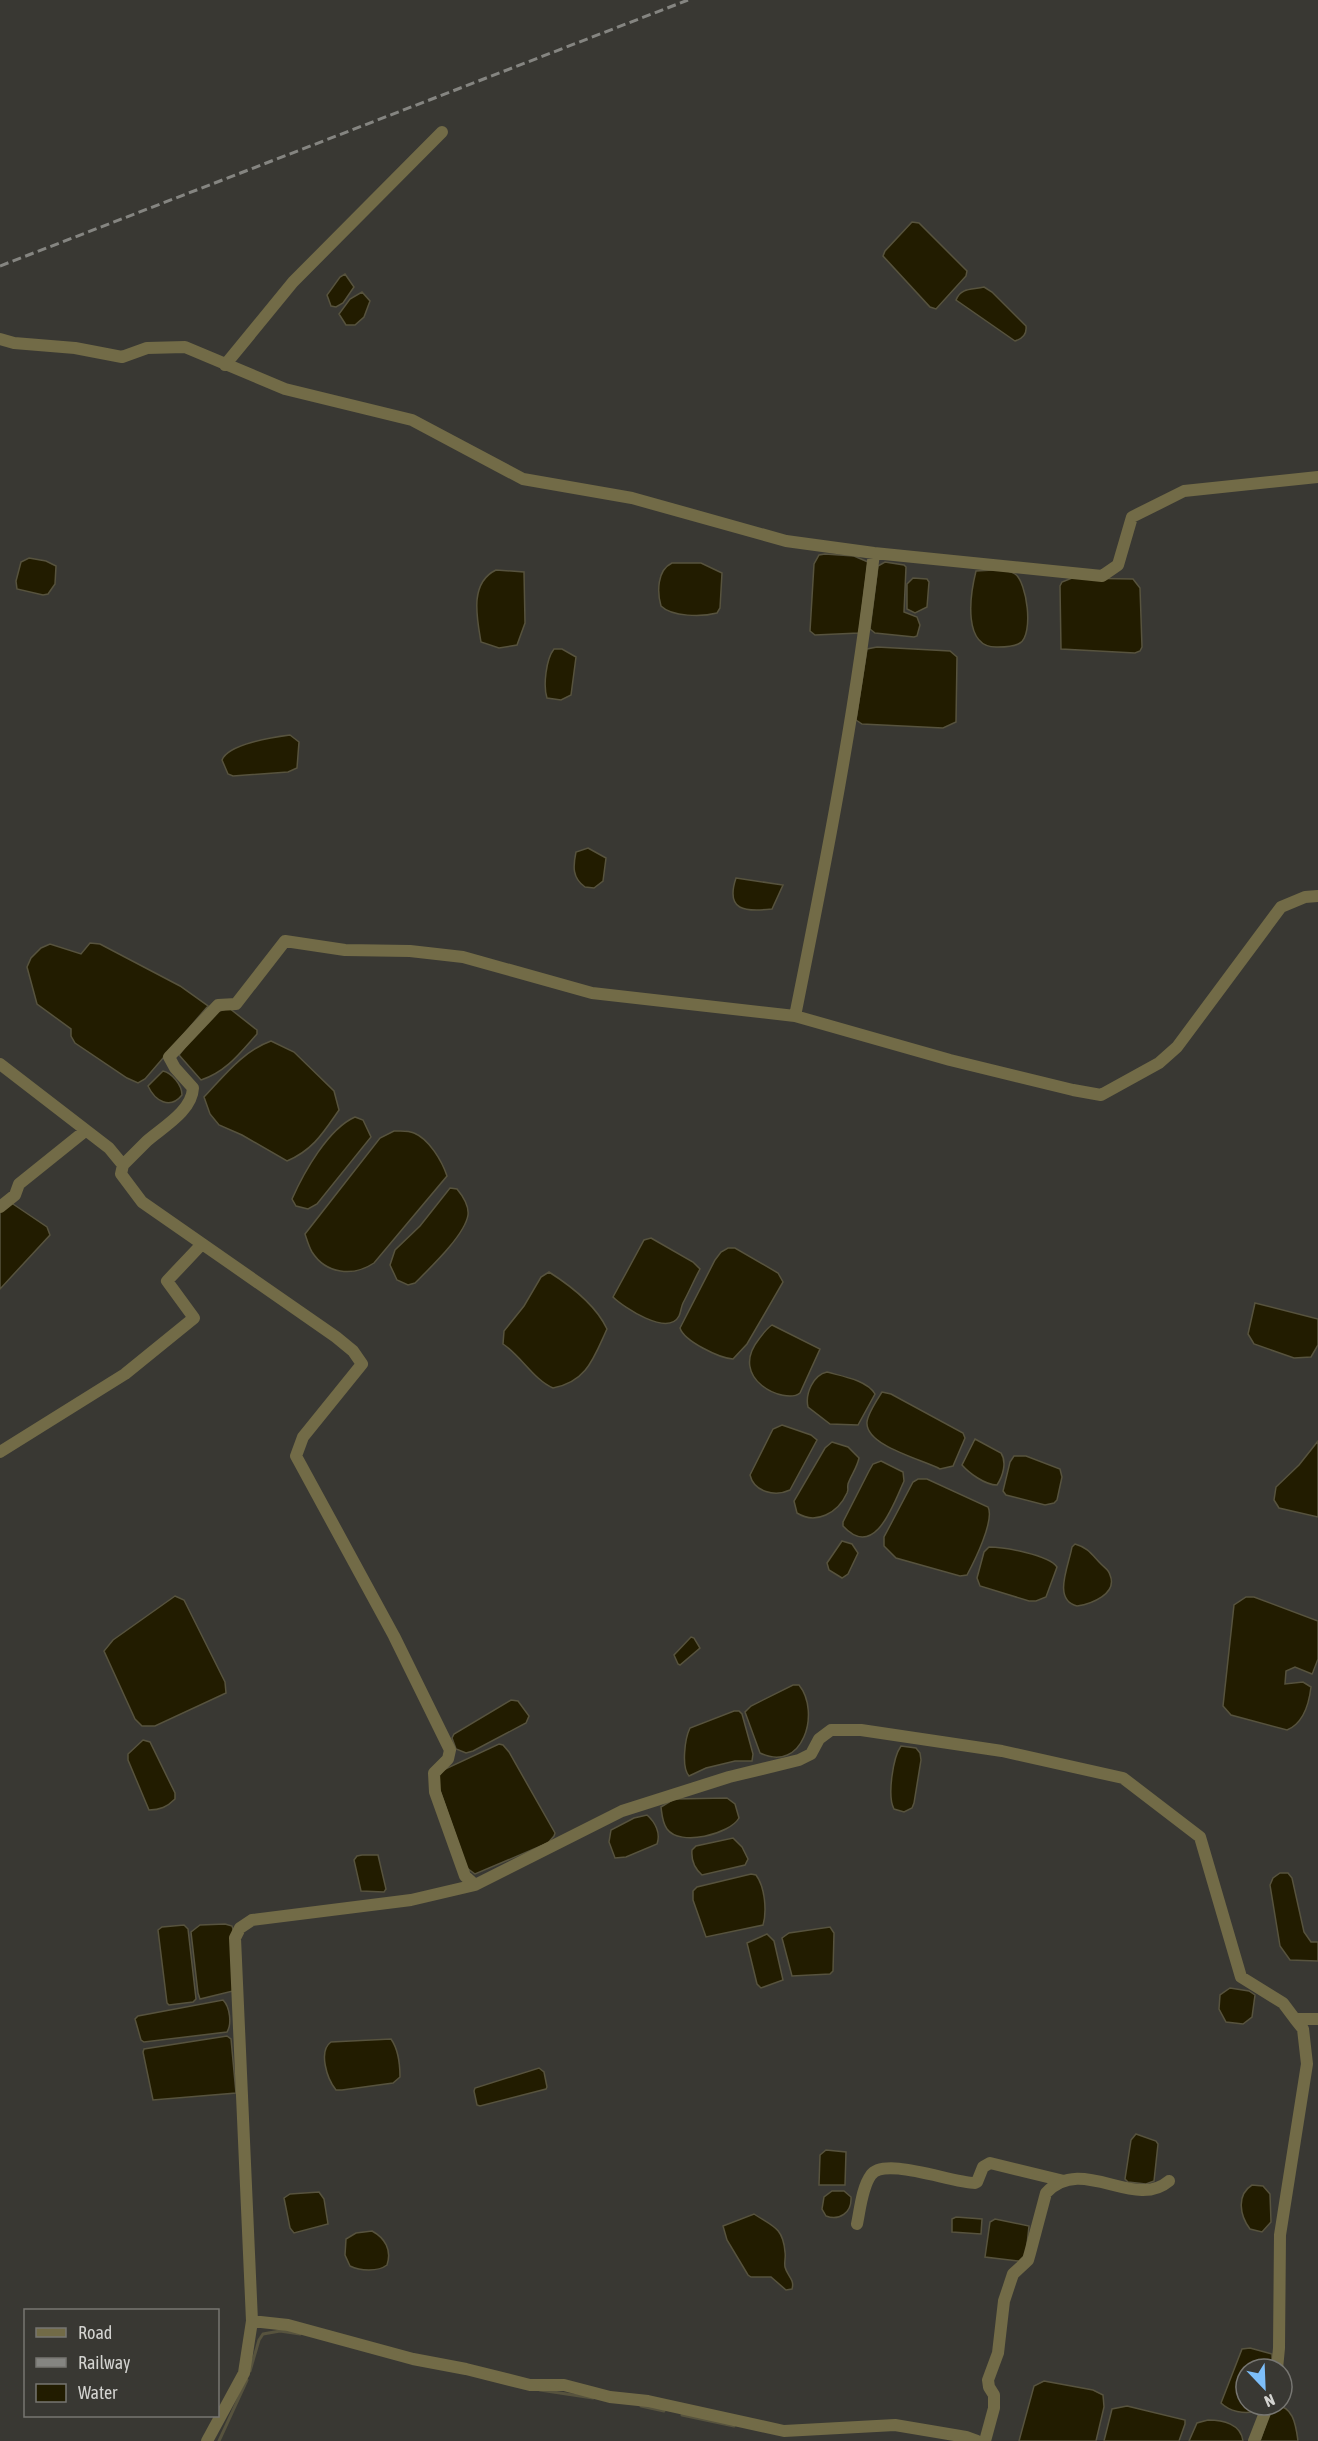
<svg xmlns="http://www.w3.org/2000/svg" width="1318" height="2441" viewBox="0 0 1318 2441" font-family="'Asap Condensed',sans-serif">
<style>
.water{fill:#221c00;stroke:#57533e;stroke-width:1.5}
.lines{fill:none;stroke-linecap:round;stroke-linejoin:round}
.stream{stroke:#57533e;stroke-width:3}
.street{stroke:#726b47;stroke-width:12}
.rail{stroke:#858581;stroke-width:3;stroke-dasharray:9 4.5;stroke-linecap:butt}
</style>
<rect width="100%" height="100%" fill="#393833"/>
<path class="water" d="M912 222 919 223 967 271 966 276 936 309 930 307 883 256 885 251Z
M345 274 354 287 343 303 336 307 331 306 327 295 340 277Z
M984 287 992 292 1026 326C1027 334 1022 339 1015 341L956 300C961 287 973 290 984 287Z
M362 292 370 301 364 317 355 325H346L339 314 350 299Z
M825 554 854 556 868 562 859 633 815 635 810 631 814 564 819 555Z
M29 558 46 561 56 566 55 584 48 594 43 595 17 589 16 581 21 562Z
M885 562 904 565 906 567 904 612 917 617 920 625 917 636 914 637 875 633 870 629 878 566Z
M672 563H701L722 573 720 608 717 613C702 617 672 617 661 606 657 592 657 570 672 563Z
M496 570 524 572 525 623 517 645 499 648 481 642C477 618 469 583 496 570Z
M993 570C1000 570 1008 569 1015 574 1027 582 1034 634 1020 643 1014 647 1005 647 998 647 962 649 970 595 976 571Z
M913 578 927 579 929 582 927 607 915 613 907 609V584Z
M1072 578 1133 579 1140 588 1142 647 1140 651 1135 653 1061 649 1060 586 1062 582Z
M877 647 950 651 957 657 956 722 943 728 862 724 856 720 867 649Z
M554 649H562L576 657 571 695 561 700 547 698C543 686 546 659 554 649Z
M290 735 299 742 297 768 288 772 233 776 228 774 222 760C228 744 274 737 290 735Z
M588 848 606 858 603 881 594 888 585 887C572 878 573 866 576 852Z
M736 878 783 885 772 909C745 912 725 911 736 878Z
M90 943 100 944 180 986 208 1006 145 1079 138 1083 127 1078 75 1043 71 1036V1029L37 1004 27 967 31 958 41 948 50 944 81 954Z
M229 1008 257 1030V1034C240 1053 226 1072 201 1080L179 1055 210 1014Z
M271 1041 294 1052 334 1091 339 1110C323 1133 313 1150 287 1161L242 1135 219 1125 210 1114 204 1097C224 1076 243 1051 271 1041Z
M163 1071C172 1073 182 1085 182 1095 170 1110 155 1101 148 1086Z
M355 1117 363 1120 371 1137 317 1204 308 1209 296 1206 292 1199C304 1172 328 1129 355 1117Z
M394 1131C400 1131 408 1130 414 1133 429 1139 442 1161 447 1176L374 1263C353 1277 326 1274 312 1252 309 1247 307 1240 305 1234L380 1138Z
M450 1188 457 1189C462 1195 469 1206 468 1215 465 1235 430 1268 415 1283L408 1285 397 1280 390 1265 395 1250 420 1226Z
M10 1202 47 1227 50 1235 0 1289V1212Z
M651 1238 693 1262 700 1269C694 1280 689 1292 683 1303 681 1307 681 1312 679 1316 668 1337 623 1307 613 1297L644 1240Z
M728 1248H735L778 1273 783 1282 747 1344 733 1359C719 1358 684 1341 680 1328L715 1260 721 1252Z
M549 1272C571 1286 596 1305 607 1329 594 1357 587 1382 553 1388 534 1380 521 1356 503 1344L504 1331 524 1306 541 1277Z
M1255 1303 1318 1319V1345L1311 1357 1294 1358 1254 1344 1248 1334Z
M772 1325 820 1349 800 1393C785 1405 727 1379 759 1339 763 1334 766 1329 772 1325Z
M827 1372C841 1376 867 1380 875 1394L858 1425 830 1424 808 1407C805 1394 813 1375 827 1372Z
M882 1392 891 1394 963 1433 965 1438 953 1466 940 1469C924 1460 865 1446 867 1422 868 1413 877 1400 882 1392Z
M782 1425 811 1435 817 1440 790 1490C775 1497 754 1492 750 1475L773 1429Z
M975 1439 1001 1453C1007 1462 1003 1476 997 1485 985 1485 969 1473 962 1465Z
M1318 1441V1517L1279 1508 1274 1500 1276 1487 1299 1465Z
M832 1442 848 1447 859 1458C857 1468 851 1475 848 1484 847 1490 849 1488 847 1493 838 1513 816 1525 797 1513L794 1501 825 1448Z
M1014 1456H1026L1060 1469 1062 1477 1057 1500 1054 1503 1045 1505 1006 1495 1003 1491 1010 1462Z
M881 1461 903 1472 904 1481C894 1503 875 1561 843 1526V1522L869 1471 873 1464Z
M918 1479H927L988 1507C995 1520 974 1562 967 1575L960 1576 896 1558 884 1546V1537L913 1482Z
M842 1541 852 1544 858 1553 848 1574 842 1578 829 1570 827 1563Z
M1075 1544C1089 1548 1092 1555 1101 1564 1105 1568 1109 1570 1110 1575 1118 1594 1091 1604 1077 1606 1052 1600 1069 1565 1072 1547Z
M989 1547C1004 1547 1049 1555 1057 1567L1046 1597 1036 1601H1029L980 1586 977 1578 984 1552Z
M175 1596 184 1600 225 1682 226 1693 155 1726H142L135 1719 104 1651 113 1640Z
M1246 1597H1254L1318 1621V1659L1313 1672 1312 1674 1295 1667 1286 1671 1285 1684 1303 1682 1311 1687C1309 1704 1304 1723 1287 1730L1231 1715 1223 1706 1234 1605Z
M691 1637 694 1638 700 1648 680 1665 678 1664 674 1655Z
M793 1685H799C821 1712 803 1774 760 1753L745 1712 751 1706Z
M511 1700 518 1701 529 1716 526 1723 473 1751 466 1753 456 1749 452 1738 454 1734Z
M734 1711H739L742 1714 753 1754 752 1761H735L706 1768 689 1776C681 1767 685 1738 690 1728Z
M143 1740 150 1742 175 1793V1799C167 1807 160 1810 149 1810L128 1760V1754Z
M499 1744 503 1745 509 1752 555 1833 554 1836 548 1843 475 1874 467 1868 438 1785 439 1776 443 1770Z
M901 1746 916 1748 920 1753 921 1760 914 1803 912 1808 904 1812 894 1809C887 1796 893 1757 901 1746Z
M727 1798 735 1804 739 1818C730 1834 680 1847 667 1829 662 1822 662 1814 661 1807L674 1799Z
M647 1815C655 1822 661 1833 657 1844L626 1857 615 1858 609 1842 611 1830 634 1818Z
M733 1838 742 1847 748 1859 745 1865 702 1875C694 1868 691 1860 692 1850L696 1846Z
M362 1855H378L386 1889 384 1892 361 1891 354 1860 357 1856Z
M1280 1873H1288L1292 1878 1304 1932 1311 1942H1318V1961L1290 1960 1280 1946 1270 1885 1273 1878Z
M751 1874 756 1875C765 1887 767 1911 763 1925L706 1937 693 1900V1891L697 1887Z
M225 1924 232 1926 233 1929V1991L200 1999 198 1993 191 1932 200 1925Z
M184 1925 188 1929 196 1999 193 2002 169 2005 167 2003 158 1930 162 1927Z
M830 1927 834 1933 833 1971 830 1974 792 1976 782 1938 789 1933Z
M767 1934 774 1941 783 1980 761 1988 757 1984 747 1943Z
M1230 1988 1249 1991 1255 1995 1252 2017 1243 2024 1226 2022 1219 2009 1220 1995Z
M223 2000C230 2007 232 2024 227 2032L144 2042 141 2040 135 2019 138 2016Z
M227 2036 231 2039 236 2093 153 2100 143 2052 144 2049Z
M391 2039C398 2049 400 2064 400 2077L393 2083 342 2090H336C327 2079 318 2051 331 2042Z
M539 2068 544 2072 547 2087 546 2089 480 2106 477 2105 474 2091 475 2088Z
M1136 2134 1156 2141 1158 2144 1154 2181 1146 2184 1128 2182 1125 2179 1131 2140Z
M826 2150 846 2152 845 2185H819L820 2155Z
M1252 2185 1263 2186 1270 2194 1271 2222 1262 2232 1250 2229C1240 2216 1236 2195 1252 2185Z
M832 2191H844L851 2197C852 2213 839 2221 826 2216L822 2209 824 2197Z
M319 2192 324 2199 328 2224 294 2233 290 2228 284 2198 290 2194Z
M754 2214C772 2226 783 2227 785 2252 786 2257 784 2262 785 2267 787 2276 795 2279 792 2289L786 2290 771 2277H751L748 2275 727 2240 723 2226Z
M956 2217 982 2219 981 2234 952 2232V2219Z
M995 2219 1029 2226 1026 2254 1019 2261 985 2257 990 2222Z
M372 2231C385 2238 392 2250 387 2265 378 2272 360 2271 350 2266L345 2255 346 2239 356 2233Z
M1250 2348 1272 2354V2369H1246V2405H1260L1255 2411C1245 2415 1229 2411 1221 2403L1242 2349Z
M1044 2381 1093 2390 1103 2395 1104 2407 1096 2441H1019L1034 2386Z
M1127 2406 1185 2420V2424L1179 2441H1104L1112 2409Z
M1272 2406C1293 2403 1296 2425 1298 2441H1260Z
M1208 2420C1223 2420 1241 2424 1243 2441H1189L1197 2423Z"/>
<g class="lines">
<path class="stream" d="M250 2371 259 2340 263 2334 280 2331 300 2334
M540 2390 593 2398
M641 2406 664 2411
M682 2415 734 2426
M219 2441 247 2380"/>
<path class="street" d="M0 339 14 343 75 348 122 357 147 348 185 347 285 389 412 420 523 479 632 498 786 541 874 553 1102 576 1118 565 1132 517 1184 491 1318 477
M225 365 293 282 442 132
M795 1016C826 862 856 709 874 553
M0 1064 109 1148 123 1165 121 1174 142 1202 336 1337 353 1351 362 1364 303 1437 296 1456 394 1636 450 1750 448 1759 434 1773 435 1792 465 1876 475 1885 622 1811 729 1777 799 1760 811 1754 819 1739 831 1730H861L1002 1751 1123 1778 1200 1837 1241 1977 1283 2003 1295 2019H1318
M123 1165C131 1157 139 1149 147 1141 163 1127 192 1111 193 1088L175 1068 169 1057 218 1005 236 1004 285 941 345 950 410 951 463 957 592 993 795 1016 950 1060 1073 1090 1101 1095 1159 1063 1177 1047 1281 907 1305 897 1318 896
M0 1207 15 1195 19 1184 85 1131
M0 1452 125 1374 194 1318 167 1281 202 1244
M857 2224C860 2210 862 2187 871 2175 884 2156 952 2183 975 2183L977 2182 983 2167 990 2163 1064 2181
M252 2321 288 2325 413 2359 466 2369 530 2385H564L610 2397 648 2401 784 2431 895 2425 966 2437 977 2441
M1277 2369 1279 2348 1280 2235 1307 2064 1303 2029 1295 2019
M207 2441 244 2373 252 2321 235 1938 240 1928 252 1920 411 1900 475 1885
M985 2441 994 2408V2395L989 2387 988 2380 998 2353 1004 2301 1013 2274 1028 2260 1030 2253 1046 2193C1082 2154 1134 2211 1169 2181
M1254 2441 1268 2405"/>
<path class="rail" d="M0 266 688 0"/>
</g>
<rect x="24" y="2309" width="195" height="108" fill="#393833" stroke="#777672" stroke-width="1.5"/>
<rect x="36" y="2328" width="30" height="9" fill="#726b47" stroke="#777672" stroke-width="1.5"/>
<text x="78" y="2339" font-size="18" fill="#d3d3d0">Road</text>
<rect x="36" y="2358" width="30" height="9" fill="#858581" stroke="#777672" stroke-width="1.5"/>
<text x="78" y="2369" font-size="18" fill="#d3d3d0">Railway</text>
<rect x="36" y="2384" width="30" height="18" fill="#221c00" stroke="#777672" stroke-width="1.5"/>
<text x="78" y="2399" font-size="18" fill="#d3d3d0">Water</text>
<g transform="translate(1264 2387) rotate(157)"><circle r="28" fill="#393833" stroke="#777672" stroke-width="1.5"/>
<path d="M0-4.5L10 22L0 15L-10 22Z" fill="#7dbef9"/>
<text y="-9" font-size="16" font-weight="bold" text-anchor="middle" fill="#d3d3d0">N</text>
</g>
</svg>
